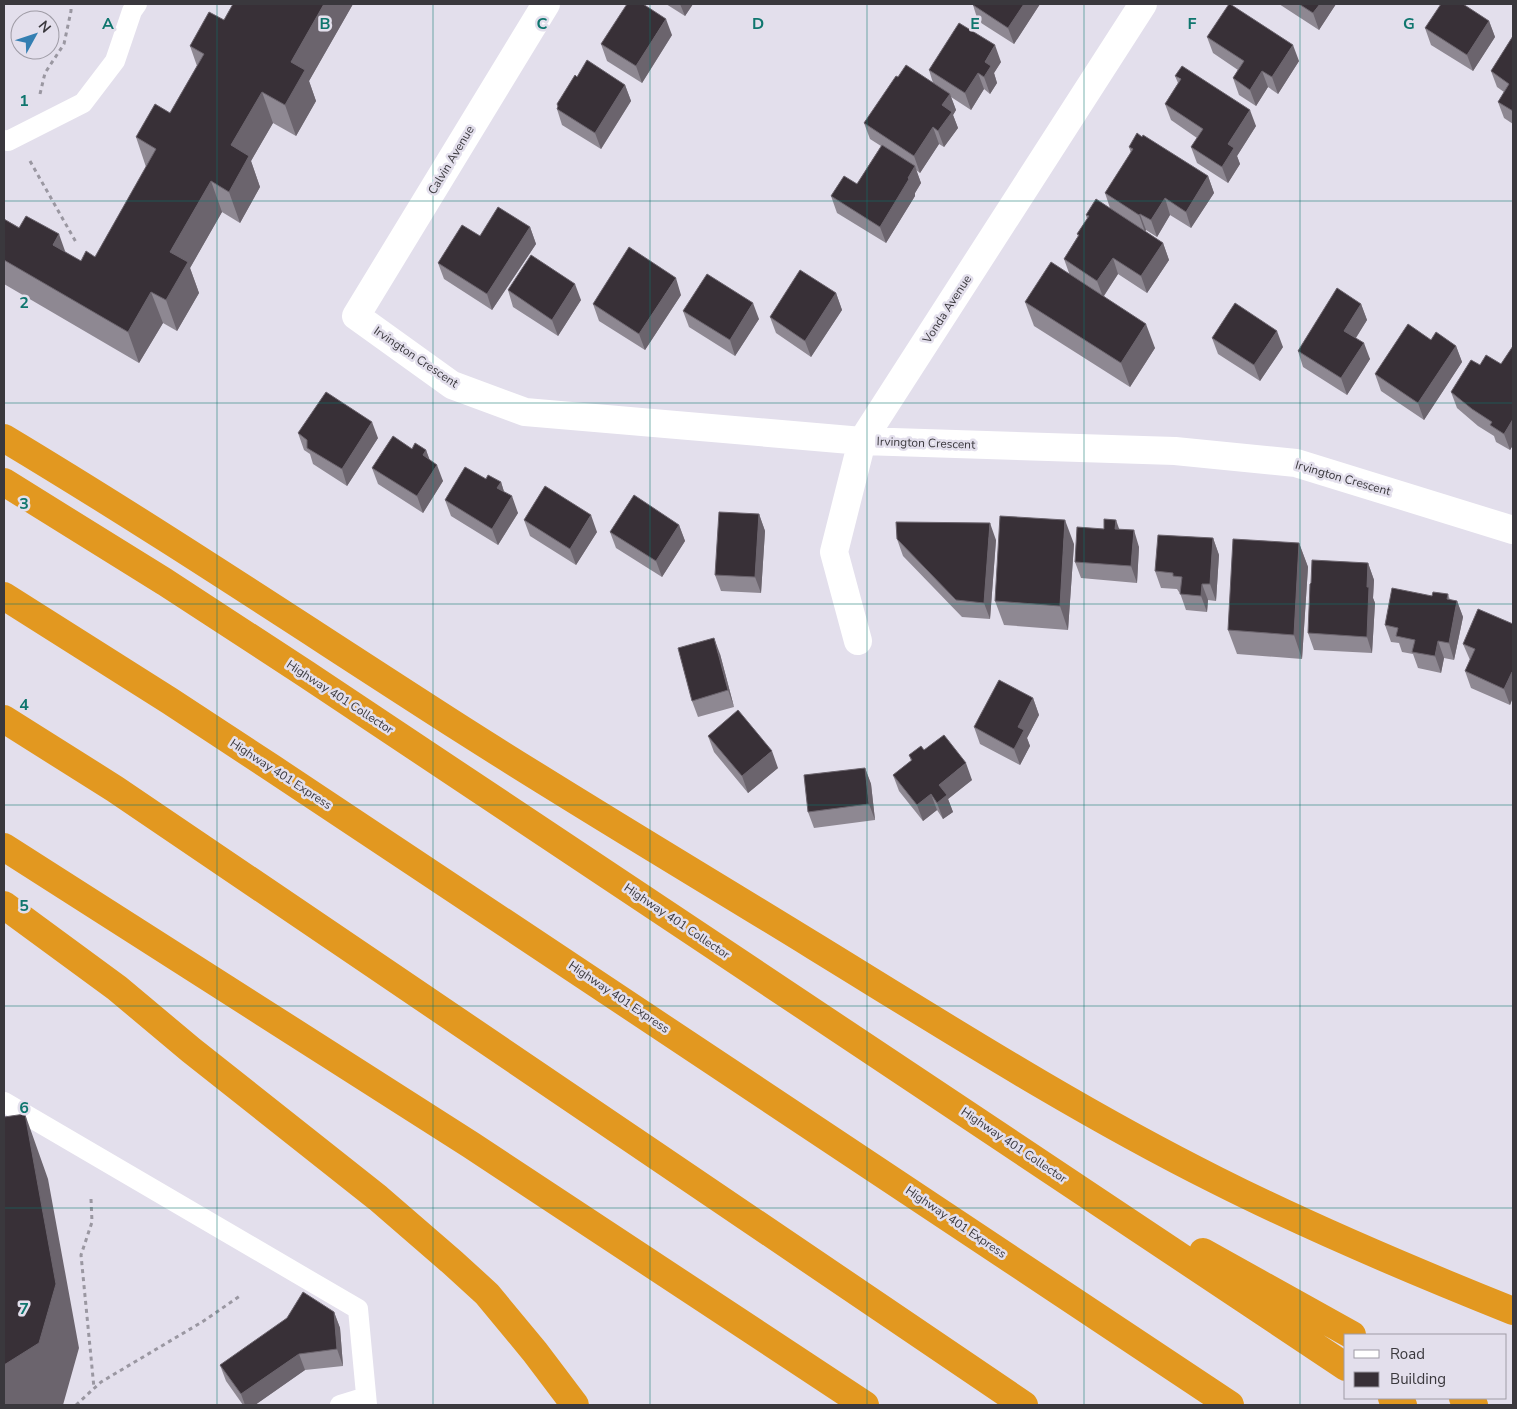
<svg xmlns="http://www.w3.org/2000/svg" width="1517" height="1409" viewBox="0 0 1517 1409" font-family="'Nunito Sans',sans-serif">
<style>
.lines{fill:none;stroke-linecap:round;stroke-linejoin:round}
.path{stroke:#9a97a1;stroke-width:3;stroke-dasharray:4 4;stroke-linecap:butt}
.service{stroke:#fff;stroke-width:20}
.minor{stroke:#fff;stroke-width:28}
.motorway{stroke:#e29820;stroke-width:28}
.wall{fill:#8e8892}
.shaded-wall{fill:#6b646d}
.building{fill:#383037;stroke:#6b646d}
.grid{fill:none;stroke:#0f766e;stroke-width:1;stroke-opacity:0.55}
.labels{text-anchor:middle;stroke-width:5;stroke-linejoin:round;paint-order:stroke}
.street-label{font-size:12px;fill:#3a383d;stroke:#e3dfec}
.grid-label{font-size:16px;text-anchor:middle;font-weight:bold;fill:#0f766e;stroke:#e3dfec;stroke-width:5;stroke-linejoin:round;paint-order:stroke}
</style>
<rect width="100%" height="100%" fill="#e3dfec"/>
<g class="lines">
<path class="path" d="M40 94 45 73 64 44 71 11V4
M30 161 77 244
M91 1199 92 1222 81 1255 94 1388
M76 1405 101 1382 202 1322 240 1296"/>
<path class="service" d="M4 140 8 141 83 103 115 61 132 11 137 4
M4 1102 358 1309 367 1405
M340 1405 366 1397"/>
<path class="minor" d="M546 4 356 316 452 385 525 412 862 441 1175 451 1296 463 1513 530
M858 641 834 552 862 441 1143 4"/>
<path class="motorway" d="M4 438C159 531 310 632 463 730 579 804 697 874 814 946 946 1027 1078 1111 1216 1180 1313 1229 1413 1271 1513 1311
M4 482 165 582 306 674 1346 1367
M4 596 170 701 272 768 1230 1405
M4 719 115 789 1024 1405
M4 847 471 1145 865 1405
M4 905 117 988 191 1050 378 1198 452 1262 487 1294 535 1352 575 1405
M1203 1252 1352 1335
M1392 1398 1403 1405
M1463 1398 1474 1405"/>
</g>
<path class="wall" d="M233 4H353L309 81 316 101 296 136 273 123 251 161 260 187 240 223 222 212 190 268 199 293 177 331 163 323 139 363 4 284V219L81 261 95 257 146 167 136 137 170 113 197 66 190 46 224 20Z
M666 4H693L685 16Z
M973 4H1040L1014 44 978 21 973 5Z
M1279 4H1336L1319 30Z
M1489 21 1495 37 1473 71 1431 45 1425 28Z
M672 35 642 83 607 61 601 44Z
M1513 36V124L1504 118 1498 102 1504 92 1497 87 1491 71Z
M1207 37 1299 61 1278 94 1268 87 1256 106 1239 95 1233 78 1238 70 1213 53Z
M1001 62 994 73 997 83 990 94 984 89 971 110 951 97 956 110 953 115 958 128 944 147 939 144 920 173 916 170 921 183 915 193V196L886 243 837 213 831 196 857 184 881 146 870 139 864 123 898 77 933 83 929 70Z
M1175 76 1256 126 1237 156 1240 164 1228 183 1197 163 1191 147 1197 138 1171 120 1165 104 1178 83Z
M577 77 625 85 631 101 601 149 562 125 557 109 558 107 557 104Z
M1129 147 1208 176 1214 193 1191 228 1170 215 1157 237 1146 230 1145 231 1163 243 1169 260 1147 293 1118 274 1104 296 1155 348 1130 387 1034 326 1025 302 1069 273 1064 259 1078 236 1077 234 1087 219 1086 215 1110 208 1105 193 1131 153Z
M530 227 536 244 492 310 444 279 438 263 480 236Z
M508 290 581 300 558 336 513 307Z
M836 293 842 310 811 357 776 333 770 317Z
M681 295 645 350 599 321 593 304Z
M1361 304 1367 320 1356 338 1370 359 1347 395 1303 367 1298 351Z
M683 311 759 319 735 356 689 327Z
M1212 338 1283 347 1260 381 1218 354Z
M1431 340 1456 346 1462 362 1424 420 1381 391 1375 374Z
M1513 346V445L1510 450 1496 442 1494 436 1478 426 1457 408 1451 392 1480 365 1501 364Z
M298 433 378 438 347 486 313 464 310 454 304 450Z
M412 449 426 450 429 459 443 481 423 513 378 484 372 468Z
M486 479 501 482 504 492 518 513 498 545 451 516 445 500Z
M759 514 765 531 761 593 721 591 715 575Z
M524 520 597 532 576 565 530 536Z
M679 525 685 541 662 577 616 548 610 532Z
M1119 529 1139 547 1137 583 1081 578 1075 562Z
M1213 538 1219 555 1216 601 1208 600 1207 612 1186 610 1180 593 1179 592 1177 589 1161 588 1155 571Z
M897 539 996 540 990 619 962 617 903 556Z
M1299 543 1308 567 1302 659 1237 654 1228 630Z
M1074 544 1068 630 1004 625 995 601Z
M1368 563 1374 580 1373 598 1375 603 1372 653 1314 650 1308 633Z
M1448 594 1450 600 1457 601 1463 617 1454 660 1444 658 1441 673 1418 668 1413 654 1402 652 1399 643 1391 642 1385 625 1432 596Z
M1513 624V697L1510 705 1471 688 1465 671 1470 660 1463 644Z
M720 654 734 707 698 717 692 701Z
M1033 698 1039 715 1027 738 1030 746 1020 765 980 744 974 727Z
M708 736 778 768 748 793 714 752Z
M924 750 972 780 948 799 953 812 943 819 937 810 923 821 899 791 893 775 911 761 909 755Z
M865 768 871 784 875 820 814 828 808 812Z
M334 1312 340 1328 343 1366 305 1370 255 1405H243L226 1381 220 1365Z"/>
<path class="shaded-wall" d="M324 4H353L309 81 316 101 296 136 285 105 291 62Z
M680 4H693L685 16Z
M1024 4H1040L1014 44 1008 28Z
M1320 4H1336L1319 30 1313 13Z
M666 19 672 35 642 83 636 66Z
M1489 21 1495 37 1473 71 1467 55Z
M995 45 1001 62 994 73 997 83 990 94 984 77 985 62Z
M1293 45 1299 61 1278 94 1272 77Z
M1262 71 1268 87 1256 106 1250 90Z
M978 73 984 89 971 110 965 93Z
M625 85 631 101 601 149 595 133Z
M262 92 273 123 251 161 260 187 240 223 229 192 231 145Z
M950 94 956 110 953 115 958 128 944 147 938 131 942 105Z
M1250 110 1256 126 1237 156 1240 164 1228 183 1222 167 1228 144Z
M933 127 939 144 920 173 914 156Z
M915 166 921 183 915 193V196L886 243 880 227Z
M1208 176 1214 193 1191 228 1186 212Z
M211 181 222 212 190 268 199 293 177 331 166 300 170 252Z
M1165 198 1170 215 1157 237 1151 220Z
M1140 214 1146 230 1145 232 1139 215Z
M530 227 536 244 492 310 487 294Z
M59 234 70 265 53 245Z
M1163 243 1169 260 1147 293 1141 276Z
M1113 258 1118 274 1103 297 1097 281Z
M676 278 681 295 645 350 639 334Z
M575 284 581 300 558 336 552 320Z
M151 292 163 323 139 363 128 332Z
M836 293 842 310 811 357 805 341Z
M753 303 759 319 735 356 730 340Z
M1361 304 1367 320 1350 347 1344 331Z
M1146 324 1155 348 1130 387 1121 363Z
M1277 331 1283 347 1260 381 1254 365Z
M1364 343 1370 359 1347 395 1341 378Z
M1456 346 1462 362 1424 420 1418 403Z
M1513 419V445L1510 450 1504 434Z
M372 422 378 438 347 486 342 469Z
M426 450 432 466 423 455Z
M437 465 443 481 423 513 417 496Z
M501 482 506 498 497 488Z
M512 496 518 513 498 545 492 529Z
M759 514 765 531 761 593 755 577Z
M591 515 597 532 576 565 570 549Z
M1065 520 1074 544 1068 630 1060 606Z
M1116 520 1122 537 1115 529Z
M990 523 996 540 990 619 984 603Z
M679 525 685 541 662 577 656 561Z
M1134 530 1139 547 1137 583 1131 566Z
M1213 538 1219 555 1216 601 1210 584Z
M1299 543 1308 567 1302 659 1294 635Z
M1368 563 1374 580 1373 598 1375 603 1372 653 1367 637V587Z
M1202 584 1208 600 1207 612 1201 596Z
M1457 601 1463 617 1454 660 1449 643Z
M714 638 720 654 734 707 728 690Z
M1438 641 1444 658 1441 673 1435 656Z
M1512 672 1513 677V697L1510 705 1504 689Z
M1033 698 1039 715 1027 738 1030 746 1020 765 1014 749 1018 727Z
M772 751 778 768 748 793 742 776Z
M966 763 972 780 948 799 953 812 943 819 937 803 939 785Z
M865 768 871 784 875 820 869 804Z
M931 794 937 810 923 821 917 805Z
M25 1114 48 1179 79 1348 63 1405H4V1365Z
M334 1312 340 1328 343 1366 337 1349Z
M299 1354 305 1370 255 1405H245L241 1394Z"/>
<path class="building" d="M233 4H324L291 62 305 70 285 105 262 92 231 145 249 156 229 192 211 181 170 252 188 262 166 300 151 292 128 332 4 260V219L19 228 26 216 59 234 53 245 81 261 86 251 95 257 156 149 136 137 155 104 170 113 204 54 190 46 209 12 224 20Z
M627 4H643L666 19 636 66 601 44Z
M973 4H1024L1008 28 973 5Z
M1229 4H1230L1293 45 1272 77 1262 71 1250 90 1233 78 1244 61 1207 37Z
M1299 4H1320L1313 13Z
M1441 4H1463L1489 21 1467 55 1425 28Z
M959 23 995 45 985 62 991 66 984 77 978 73 965 93 929 70Z
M1513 36V111L1498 102 1509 84 1491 71Z
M587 60 625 85 595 133 557 109 558 106 557 104 575 75 577 77Z
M906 65 950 94 942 105 952 112 938 131 933 127 914 156 864 123 896 76 898 77Z
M1182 66 1250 110 1228 144 1234 148 1222 167 1191 147 1203 129 1165 104 1181 79 1175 76Z
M1137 133 1142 137 1143 135 1208 176 1186 212 1165 198 1151 220 1140 214 1139 215 1105 193 1133 149 1129 147Z
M882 145 915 166 908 178 909 179 880 227 831 196 844 176 857 184Z
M1096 199 1163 243 1141 276 1113 258 1097 281 1064 259 1079 235 1077 234 1089 216 1086 215Z
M498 207 530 227 487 294 438 263 462 225 480 236Z
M629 247 676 278 639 334 593 304Z
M531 255 575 284 552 320 508 290Z
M1051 262 1146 324 1121 363 1025 302Z
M800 270 836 293 805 341 770 317Z
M707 274 753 303 730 340 683 311Z
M1337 288 1361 304 1344 331 1364 343 1341 378 1298 351Z
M1235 303 1277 331 1254 365 1212 338Z
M1408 324 1431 340 1436 332 1456 346 1418 403 1375 374Z
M1513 346V419L1504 434 1490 425 1492 422 1472 409 1451 392 1471 360 1480 365 1486 355 1501 364Z
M326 392 372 422 342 469 307 448V440L298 433Z
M393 436 412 449 415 443 426 450 423 455 437 465 417 496 372 468Z
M465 467 486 479 488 475 501 482 497 488 512 496 492 529 445 500Z
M545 486 591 515 570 549 524 520Z
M634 495 679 525 656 561 610 532Z
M719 512 759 514 755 577 715 575Z
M1000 516 1065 520 1060 606 995 601Z
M1104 519 1116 520 1115 529 1134 530 1131 566 1075 562 1077 527 1104 529Z
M896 522 990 523 984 603 956 600 897 539Z
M1158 535 1213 538 1210 584H1202L1201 596 1180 594 1182 577 1173 576V573L1155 571Z
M1233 539 1299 543 1294 635 1228 630Z
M1312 560 1368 563 1367 587H1369L1367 637 1308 633 1310 584 1311 583Z
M1392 588 1432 596 1433 592 1448 594 1447 599 1457 601 1449 643 1438 641 1435 656 1412 652 1415 640 1396 636 1398 628 1385 625Z
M1478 609 1513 624V673L1512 672 1504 689 1465 671 1475 649 1463 644Z
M714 638 728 690 692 701 678 648Z
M999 680 1033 698 1018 727 1024 730 1014 749 974 727Z
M738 710 772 751 742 776 708 736Z
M944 735 966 763 939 785 947 795 937 803 931 794 917 805 893 775 912 760 909 755 921 746 924 750Z
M865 768 869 804 808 812 804 775Z
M25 1114 56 1284 39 1343 4 1365V1117Z
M303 1292 334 1312 337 1349 299 1354 241 1394 220 1365 287 1318Z"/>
<path class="grid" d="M217 4V1405M433 4V1405M650 4V1405M867 4V1405M1084 4V1405M1300 4V1405M4 201H1513M4 403H1513M4 604H1513M4 805H1513M4 1006H1513M4 1208H1513"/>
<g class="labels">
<g class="street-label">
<text transform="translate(451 160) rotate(-59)" y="4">Calvin Avenue</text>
<text transform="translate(947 309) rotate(-57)" y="4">Vonda Avenue</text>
<text transform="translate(416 357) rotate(34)" y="4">Irvington Crescent</text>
<text transform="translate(926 443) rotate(2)" y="4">Irvington Crescent</text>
<text transform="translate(1343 478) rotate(16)" y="4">Irvington Crescent</text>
<text transform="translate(340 697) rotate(33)" y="4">Highway 401 Collector</text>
<text transform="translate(281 774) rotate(33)" y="4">Highway 401 Express</text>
<text transform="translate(677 921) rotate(34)" y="4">Highway 401 Collector</text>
<text transform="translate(619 997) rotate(34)" y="4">Highway 401 Express</text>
<text transform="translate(1014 1145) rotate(34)" y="4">Highway 401 Collector</text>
<text transform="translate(956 1222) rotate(34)" y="4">Highway 401 Express</text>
</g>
</g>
<g class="grid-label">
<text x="108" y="29">A</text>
<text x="325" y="29">B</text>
<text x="542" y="29">C</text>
<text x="758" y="29">D</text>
<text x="975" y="29">E</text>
<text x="1192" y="29">F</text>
<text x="1409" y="29">G</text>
<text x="24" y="106">1</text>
<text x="24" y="308">2</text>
<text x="24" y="509">3</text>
<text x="24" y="710">4</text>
<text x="24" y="911">5</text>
<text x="24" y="1113">6</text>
<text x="24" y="1314">7</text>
</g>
<rect width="1517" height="1409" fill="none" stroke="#3a383d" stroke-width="10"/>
<rect x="1344" y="1334" width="162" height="65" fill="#e3dfec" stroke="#9f9ca6"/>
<rect x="1354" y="1350" width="25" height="8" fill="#ffffff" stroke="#9f9ca6"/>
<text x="1390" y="1359" font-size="15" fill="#3a383d">Road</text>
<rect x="1354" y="1372" width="25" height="15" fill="#383037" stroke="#9f9ca6"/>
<text x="1390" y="1384" font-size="15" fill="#3a383d">Building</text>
<g transform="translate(35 35) rotate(50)"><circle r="24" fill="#e3dfec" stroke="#9f9ca6"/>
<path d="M0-4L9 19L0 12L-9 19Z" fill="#347fb2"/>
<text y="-8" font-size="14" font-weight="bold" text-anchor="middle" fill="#3a383d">N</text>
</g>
</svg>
